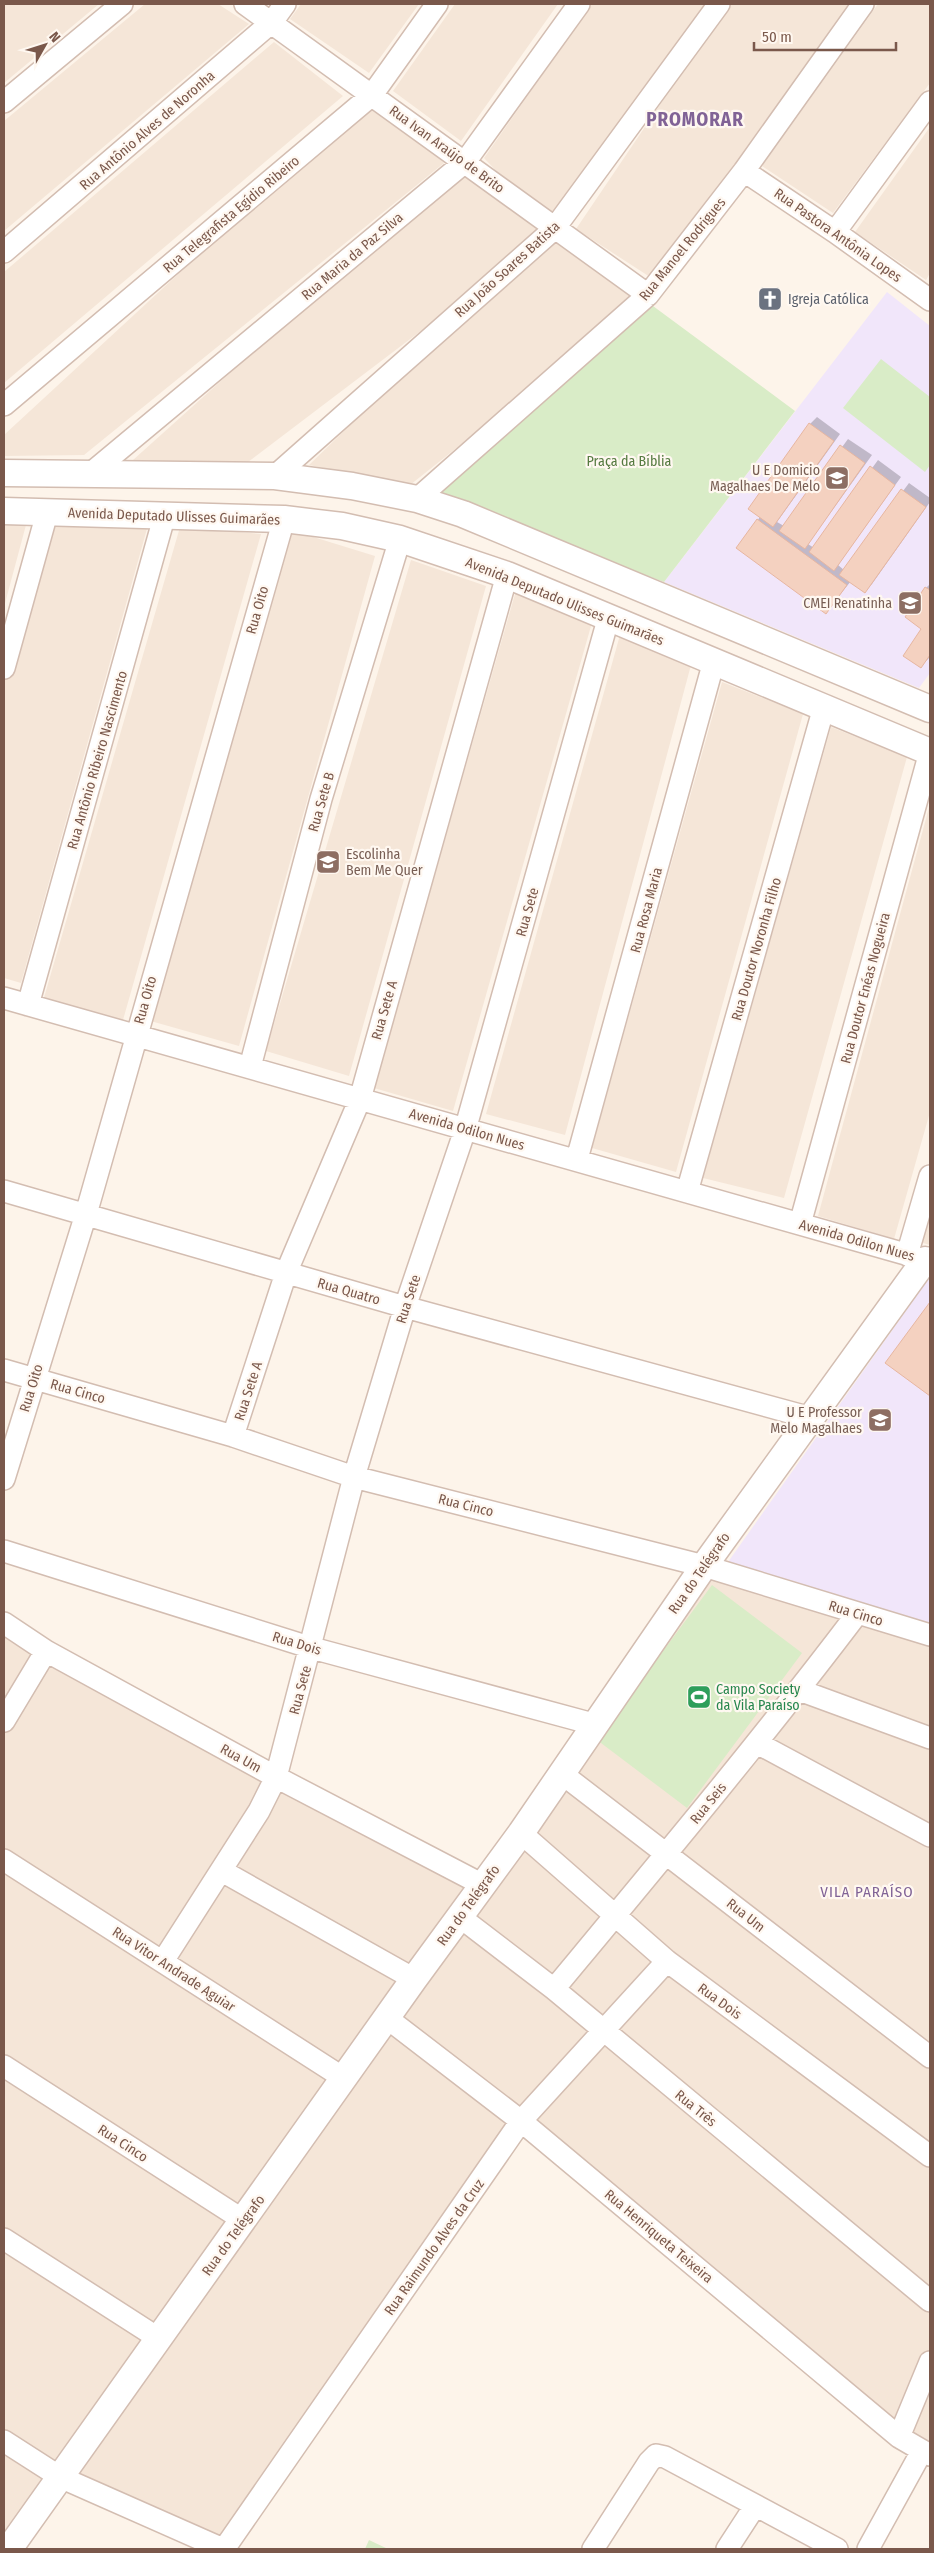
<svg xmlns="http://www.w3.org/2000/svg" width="934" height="2553" viewBox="0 0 934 2553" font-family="'Fira Sans Condensed',sans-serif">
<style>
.residential{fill:#f5e6d8}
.education{fill:#f1e6fa}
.green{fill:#d9ecc7}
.shadow{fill:#0003}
.building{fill:#f4d1c0;stroke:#e7b6a0}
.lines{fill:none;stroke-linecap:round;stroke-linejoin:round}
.minor-casing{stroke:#d3bdb1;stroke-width:24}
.tertiary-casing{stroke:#d3bdb1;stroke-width:29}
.minor{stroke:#fff;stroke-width:21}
.tertiary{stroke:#fff;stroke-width:26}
.labels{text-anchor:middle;stroke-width:4.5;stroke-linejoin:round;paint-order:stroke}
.street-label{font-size:14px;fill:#7a584b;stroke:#fff8f1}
.worship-label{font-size:14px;fill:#5b616d;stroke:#fff8f1;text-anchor:start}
.park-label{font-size:14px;fill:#557a40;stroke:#fff8f1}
.education-label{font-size:14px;fill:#785e54;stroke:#fff8f1;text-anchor:end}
.leisure-label{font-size:14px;fill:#27864d;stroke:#fff8f1;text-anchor:start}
.neighbourhood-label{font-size:15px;letter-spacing:1px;fill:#816396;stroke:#fff8f1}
.district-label{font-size:19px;font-weight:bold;letter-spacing:1px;fill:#816396;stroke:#fff8f1}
</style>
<rect width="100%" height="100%" fill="#fdf4ea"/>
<path class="residential" d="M4 4H99L4 83Z
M145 4H218L249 24 4 231V121Z
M301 4H419L369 73 290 19Z
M455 4H558L461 141 393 91Z
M592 4H706L545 222 484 158Z
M728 4H859L650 277 576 229Z
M878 4H930V83L833 213 762 166Z
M274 42 343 96 4 383V272Z
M372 95 444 163 84 455 4 456V435Z
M930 127V273L926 280 855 232Z
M465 162 648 295 410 485 309 465 542 239 244 465 133 460Z
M45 522 148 525 21 983 4 978V683Z
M4 524 26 525 4 607Z
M180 527 261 534 123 1020 41 1008Z
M281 527 375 556 239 1046 140 1018Z
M411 560 486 586 349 1076 266 1051Z
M519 580 591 626 453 1111 374 1088Z
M620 635 691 665 565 1135 486 1114Z
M722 682 803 714 676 1172 592 1148Z
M831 727 907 757 784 1198 703 1178Z
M930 804V1112L894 1239 818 1216Z
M930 1176V1245L912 1240Z
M704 1566 930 1635V2455L521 2121 224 2549 60 2477 4 2549V1623L483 1885Z"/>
<path class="education" d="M887 292 930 326V673L919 688 664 582Z
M930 1277V1623L728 1562Z"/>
<path class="green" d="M653 306 795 411 664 582 431 496Z
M881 359 930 397V465L925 472 843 408Z
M712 1585 802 1653 687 1808 597 1740Z
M369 2540 388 2549H365Z"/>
<path class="shadow" d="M817 417 840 434 777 522 784 526 848 439 872 455 808 544 814 548 878 460 901 477 838 565 844 570 909 483 930 498V502L872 584 865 592 851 581 826 612 758 520 810 424Z
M930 584V657L921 666 926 588Z
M930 1304V1395L887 1362Z"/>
<path class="building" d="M809 423 834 441 773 527 748 509Z
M840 445 865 463 805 549 779 531Z
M870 466 895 485 834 571 809 552Z
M901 489 926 507 865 593 839 575Z
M757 519 847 585 826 614 736 548Z
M925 587 930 590V655L921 668 903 656 921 629 905 617Z
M930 1302V1396L885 1363Z"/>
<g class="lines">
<defs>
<path id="minor" d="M245 4 648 295
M4 102 122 4
M744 171 835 232 930 300
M835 232 930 102
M4 252 272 22 285 4
M4 405 372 95 437 4
M90 474 465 162 579 4
M275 476 554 229 719 4
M417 499 648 295 744 171 863 4
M4 668 47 513
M4 998 930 1261
M28 1005 165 514
M250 1067 321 799 400 539
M577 1159 714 661
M4 1191 405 1307 811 1418
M687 1192 824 707
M800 1224 930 752
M907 1255 930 1176
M4 1370 233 1436 354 1477 704 1566 930 1635
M233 1436 286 1273 360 1099 507 575
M4 1479 86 1214 284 519
M4 1551 312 1648 593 1724
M4 1623 46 1651 276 1777 483 1885
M799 1690 930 1738
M4 1721 46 1651
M757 1743 930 1836
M561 1773 930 2057
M521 1833 667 1961 930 2156
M4 1860 345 2079
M222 1871 414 1979
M460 1917 554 1989 930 2301
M163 1961 259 1811 276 1777 354 1477 405 1307 465 1130 609 616
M554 1989C657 1865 760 1742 857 1614
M387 2018 521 2121 899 2437 930 2455
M4 2066 243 2220
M4 2239 158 2338
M899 2437 930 2362
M4 2441 60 2477 223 2549
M224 2549 521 2121 667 1961
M593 2549 649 2462 656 2455 665 2457 837 2549
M727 2549 755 2506
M868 2549 922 2451"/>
<path id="tertiary" d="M4 473 275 476 352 486 417 499 463 514 930 709
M4 511 284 519 342 526 400 539 507 575 930 752
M9 2549 414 1979 521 1833 704 1566 925 1260"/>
</defs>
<use href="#minor" class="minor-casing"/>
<use href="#tertiary" class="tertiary-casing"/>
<use href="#minor" class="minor"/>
<use href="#tertiary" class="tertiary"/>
</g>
<defs>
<symbol id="church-square" viewBox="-11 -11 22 22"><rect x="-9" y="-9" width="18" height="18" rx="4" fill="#6b7280" stroke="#fff8f1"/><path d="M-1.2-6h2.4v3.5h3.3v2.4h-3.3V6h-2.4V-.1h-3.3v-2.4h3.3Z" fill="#fff"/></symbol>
<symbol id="school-square" viewBox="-11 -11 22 22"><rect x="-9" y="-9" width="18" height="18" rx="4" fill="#8d6e63" stroke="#fff8f1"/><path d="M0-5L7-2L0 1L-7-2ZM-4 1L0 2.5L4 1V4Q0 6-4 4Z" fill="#fff"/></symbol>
<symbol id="stadium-square" viewBox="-11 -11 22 22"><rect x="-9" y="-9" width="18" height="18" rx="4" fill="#2e9e5b" stroke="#fff8f1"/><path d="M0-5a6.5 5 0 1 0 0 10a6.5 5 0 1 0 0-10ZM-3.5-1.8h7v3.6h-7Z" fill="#fff"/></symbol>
</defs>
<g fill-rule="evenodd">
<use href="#church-square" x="756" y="285" width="28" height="28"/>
<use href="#school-square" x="823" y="464" width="28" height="28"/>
<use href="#school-square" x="896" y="589" width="28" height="28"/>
<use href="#school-square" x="314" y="848" width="28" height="28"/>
<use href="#school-square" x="866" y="1406" width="28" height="28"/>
<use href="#stadium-square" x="685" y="1683" width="28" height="28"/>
</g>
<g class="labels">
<g class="street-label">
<text transform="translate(147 130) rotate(-41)" y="5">Rua Antônio Alves de Noronha</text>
<text transform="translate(447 149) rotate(36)" y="5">Rua Ivan Araújo de Brito</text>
<text transform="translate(231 214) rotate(-40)" y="5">Rua Telegrafista Egídio Ribeiro</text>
<text transform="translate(838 235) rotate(35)" y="5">Rua Pastora Antônia Lopes</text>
<text transform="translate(682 249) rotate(-51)" y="5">Rua Manoel Rodrigues</text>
<text transform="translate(352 256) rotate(-40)" y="5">Rua Maria da Paz Silva</text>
<text transform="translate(507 269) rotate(-42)" y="5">Rua João Soares Batista</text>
<text transform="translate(174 516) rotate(2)" y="5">Avenida Deputado Ulisses Guimarães</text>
<text transform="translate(565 601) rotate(22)" y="5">Avenida Deputado Ulisses Guimarães</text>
<text transform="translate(257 610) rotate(-74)" y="5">Rua Oito</text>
<text transform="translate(97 760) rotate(-74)" y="5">Rua Antônio Ribeiro Nascimento</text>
<text transform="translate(321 802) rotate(-74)" y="5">Rua Sete B</text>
<text transform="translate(646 910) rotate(-75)" y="5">Rua Rosa Maria</text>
<text transform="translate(527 912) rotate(-74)" y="5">Rua Sete</text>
<text transform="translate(756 949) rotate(-74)" y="5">Rua Doutor Noronha Filho</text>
<text transform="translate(865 988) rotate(-75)" y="5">Rua Doutor Enéas Nogueira</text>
<text transform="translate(145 1000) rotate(-74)" y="5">Rua Oito</text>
<text transform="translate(384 1010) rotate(-74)" y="5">Rua Sete A</text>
<text transform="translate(467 1129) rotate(16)" y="5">Avenida Odilon Nues</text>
<text transform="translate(857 1240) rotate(16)" y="5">Avenida Odilon Nues</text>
<text transform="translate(349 1291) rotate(16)" y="5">Rua Quatro</text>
<text transform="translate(408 1299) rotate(-72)" y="5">Rua Sete</text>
<text transform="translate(31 1388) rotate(-73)" y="5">Rua Oito</text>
<text transform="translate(78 1391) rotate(16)" y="5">Rua Cinco</text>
<text transform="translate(248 1391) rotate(-72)" y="5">Rua Sete A</text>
<text transform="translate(466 1505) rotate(14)" y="5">Rua Cinco</text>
<text transform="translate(699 1573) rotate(-55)" y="5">Rua do Telégrafo</text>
<text transform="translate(856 1613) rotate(17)" y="5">Rua Cinco</text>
<text transform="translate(297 1643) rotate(17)" y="5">Rua Dois</text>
<text transform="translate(300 1690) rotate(-75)" y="5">Rua Sete</text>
<text transform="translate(241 1758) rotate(29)" y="5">Rua Um</text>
<text transform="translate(708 1803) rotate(-51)" y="5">Rua Seis</text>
<text transform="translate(468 1905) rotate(-54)" y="5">Rua do Telégrafo</text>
<text transform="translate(746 1915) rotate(38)" y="5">Rua Um</text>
<text transform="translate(174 1969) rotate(33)" y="5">Rua Vitor Andrade Aguiar</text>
<text transform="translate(720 2001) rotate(36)" y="5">Rua Dois</text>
<text transform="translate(696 2108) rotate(39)" y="5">Rua Três</text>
<text transform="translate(123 2143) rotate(33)" y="5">Rua Cinco</text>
<text transform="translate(233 2235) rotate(-54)" y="5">Rua do Telégrafo</text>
<text transform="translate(659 2236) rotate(40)" y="5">Rua Henriqueta Teixeira</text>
<text transform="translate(434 2247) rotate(-55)" y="5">Rua Raimundo Alves da Cruz</text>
</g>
<g class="worship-label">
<text x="788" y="304">Igreja Católica</text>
</g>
<g class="park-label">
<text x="629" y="466">Praça da Bíblia</text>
</g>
<g class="education-label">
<text x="820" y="475">U E Domicio<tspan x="820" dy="16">Magalhaes De Melo</tspan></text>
<text x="892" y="608">CMEI Renatinha</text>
<text x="346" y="859" text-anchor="start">Escolinha<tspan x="346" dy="16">Bem Me Quer</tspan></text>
<text x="862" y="1417">U E Professor<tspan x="862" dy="16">Melo Magalhaes</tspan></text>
</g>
<g class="leisure-label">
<text x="716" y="1694">Campo Society<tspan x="716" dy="16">da Vila Paraíso</tspan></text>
</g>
<g class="neighbourhood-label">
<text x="867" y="1897">VILA PARAÍSO</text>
</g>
<g class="district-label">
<text x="695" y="126">PROMORAR</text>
</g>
</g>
<rect width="934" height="2553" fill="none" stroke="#7a584b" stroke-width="10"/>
<g transform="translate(45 45) rotate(51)" stroke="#fff8f1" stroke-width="4" paint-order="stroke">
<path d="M0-4L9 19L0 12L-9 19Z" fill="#7a584b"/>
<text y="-8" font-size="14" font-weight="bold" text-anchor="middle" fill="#7a584b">N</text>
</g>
<path d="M754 42v8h142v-8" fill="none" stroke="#7a584b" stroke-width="2.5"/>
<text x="762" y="42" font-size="15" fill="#7a584b" stroke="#fff8f1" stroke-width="4" paint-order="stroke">50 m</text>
</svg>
